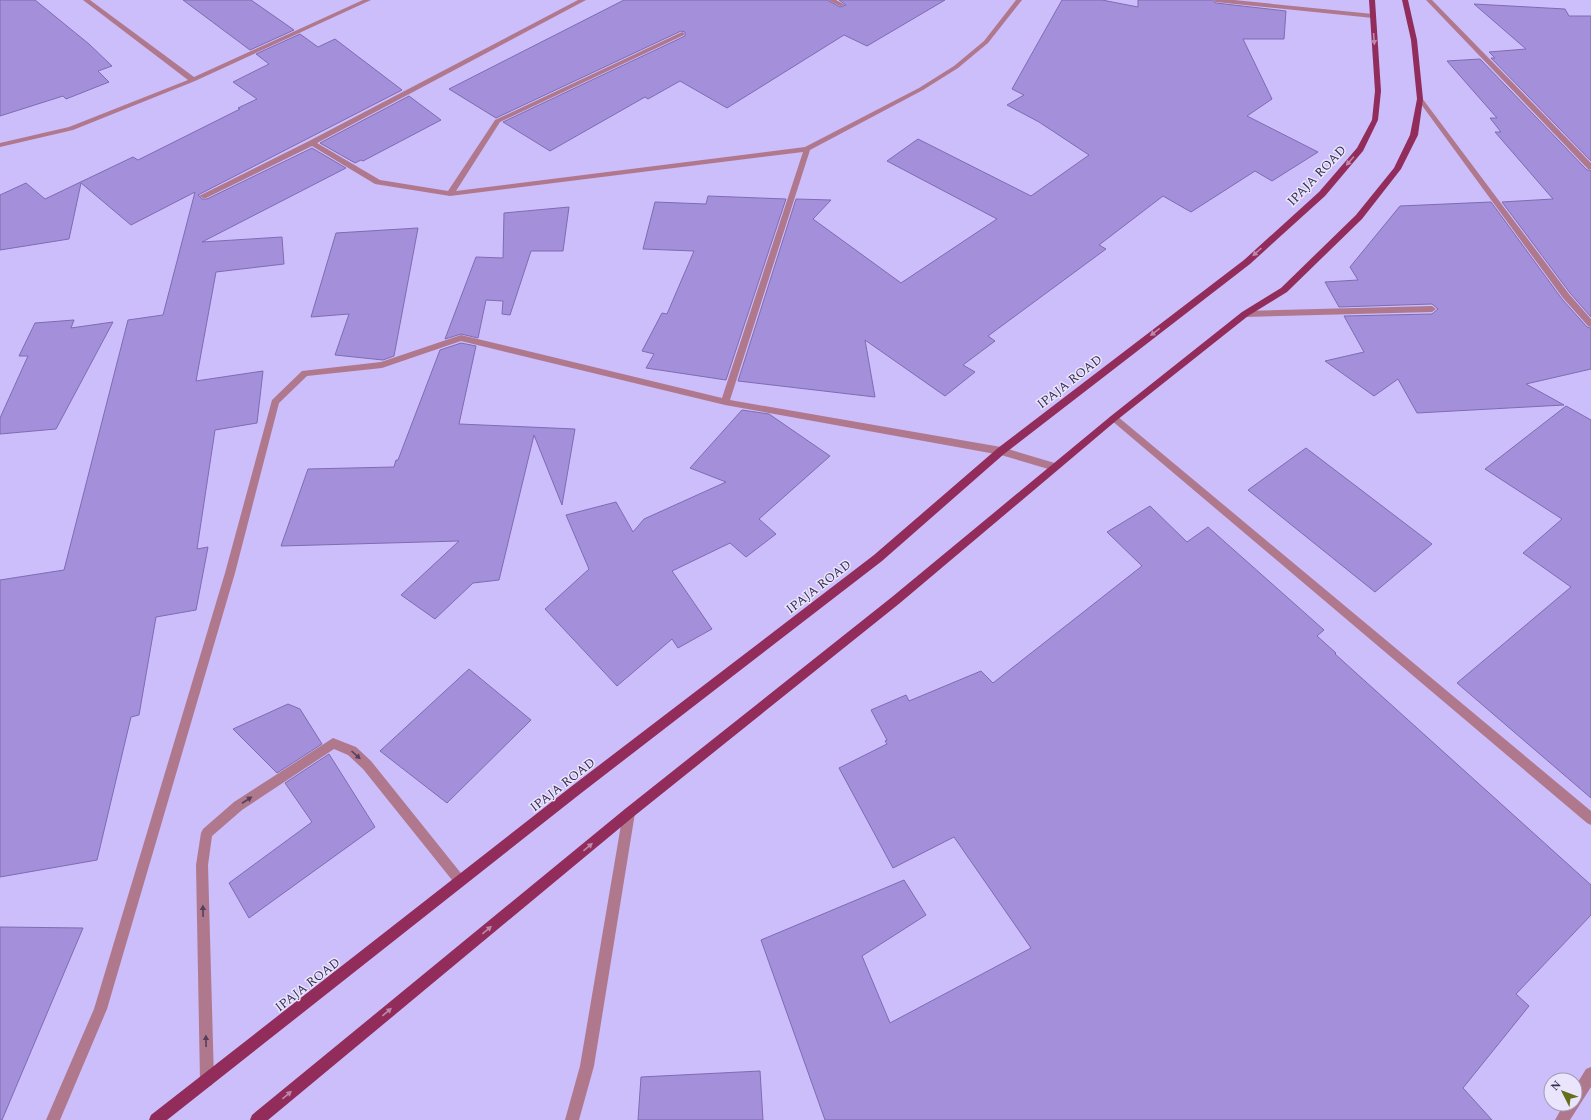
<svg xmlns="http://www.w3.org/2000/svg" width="1591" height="1120" viewBox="0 0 1591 1120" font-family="Spectral,serif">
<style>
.building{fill:#a490da;stroke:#7f6bb2}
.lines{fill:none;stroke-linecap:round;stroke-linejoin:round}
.minor{fill:#b0788c;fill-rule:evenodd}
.major{fill:#912c5b;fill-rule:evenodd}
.oneway{fill:#be88ac}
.oneway2{fill:#54405d}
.labels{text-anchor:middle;stroke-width:3;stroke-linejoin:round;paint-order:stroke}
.street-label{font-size:13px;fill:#362e4d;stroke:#eae5fd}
</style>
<rect width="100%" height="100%" fill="#ccbdfb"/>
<path class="building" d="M0 0H35L89 44 112 66 98 71 109 82 66 99 63 96 0 116Z
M183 0H251L294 30 250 50Z
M624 0H827L840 7 846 5 839 0H945L867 46 844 35 727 108 680 81 648 99 645 97 550 151 503 122 685 36V32L681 31 496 118 449 89Z
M1062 0H1102L1138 7V0H1212L1216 3 1286 11 1284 39H1243L1272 99 1247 116 1318 152 1272 181 1255 171 1191 212 1163 196 1099 245 1106 249 988 336 995 341 963 365 975 372 945 396 865 340 875 397 738 381 796 199 831 200 813 219 901 283 997 219 887 161 918 139 1031 196 1089 155 1039 122 1007 105 1024 95 1012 89Z
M1474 4 1565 9 1569 16H1591V161L1491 58H1495L1489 52 1526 49Z
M300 34 318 47 335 39 402 90 198 195 202 199H207L312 148 346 168 202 242 282 237 284 264 216 272 196 381 263 371 257 423 215 430 197 549 208 547 196 610 156 617 139 715 131 717 97 860 0 877V580L64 570 128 320 163 315 195 192 131 225 81 183 69 239 0 250V195L26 183 45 199 133 157 138 160 240 109 238 108 257 99 233 82 269 64 256 54Z
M1480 59 1587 170H1591V317L1570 293 1502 202 1553 199 1495 132H1501L1490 118H1497L1447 61Z
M409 96 441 120 363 161 361 160 355 163 320 143Z
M708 196 786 199 726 380 646 368 654 354 642 351 662 313 667 314 694 251 643 249 655 202 706 204Z
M1491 202 1562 299 1587 327 1591 328V369L1526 384 1564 405 1417 413 1398 379 1374 396 1325 361 1364 352 1344 316 1432 314 1438 309 1432 304 1339 307 1325 282 1358 280 1350 267 1400 206Z
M569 207 563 251H531L510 315 502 314 503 301 486 300 478 338 461 334 445 339 476 257 503 258 504 213Z
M418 228 394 356 383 360 335 355 349 314 311 317 336 233Z
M74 320 71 328 113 322 56 429 0 434V418L28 356H19L35 323Z
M461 343 476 346 459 424 575 429 562 505 534 435 499 580 473 583 435 619 401 595 459 541 281 546 308 469 394 467 396 460H398L440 350Z
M1566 406 1591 420V798L1457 683 1571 587 1523 553 1562 519 1485 469Z
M742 410 769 414 830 456 759 519 776 534 746 557 730 543 672 571 712 629 678 648 672 639 617 686 545 609 589 569 566 515 616 502 633 532 644 519 726 482 690 468Z
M1306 448 1432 544 1375 592 1248 490Z
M1150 506 1187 542 1208 527 1324 630 1317 636 1336 653 1335 654 1591 885V915L1516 994 1529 1006 1463 1088 1492 1120H825L761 940 904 880 926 915 862 956 890 1023 1031 948 954 837 893 868 839 768 887 744 885 741 887 740 871 710 906 695 909 701 981 671 993 683 1142 566 1107 532Z
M469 669 531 720 447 803 380 751Z
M288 704 300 709 322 744 277 773 233 729Z
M329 754 375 827 249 918 229 883 312 822 285 783Z
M0 927 83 928 2 1120H0Z
M760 1071 763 1120H638L641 1077Z"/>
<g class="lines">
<path class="minor" d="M83 0H90L194 77 363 0H371L195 81 73 130 0 147V143L69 127 188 80Z
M578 0H586L317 143 380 180 448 191 495 120 682 32 684 33V35L500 122 456 191 805 147 919 88 954 66 984 41 1016 0H1022L988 43 958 68 923 90 810 150 730 400 1001 447 1058 464 1060 467 1055 471 1001 455 725 405 461 341 382 368 307 376 279 403 235 573 107 1009 60 1120H46L94 1009 225 573 272 400 302 371 381 362 461 335 722 398 803 152 450 196 375 184 312 146 206 198H203L199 196 309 141Z
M828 0H836L845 5 840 6Z
M1213 0H1234L1373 14 1376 16 1373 18 1216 2Z
M1426 0H1432L1591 163V169H1588Z
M1418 98H1422L1569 294 1591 319V327L1588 326 1563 298 1418 100Z
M1432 306 1436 309 1432 312 1245 317 1241 314 1245 311Z
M1114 415 1117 416 1591 811V825L1587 823 1111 420 1109 418 1111 416Z
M333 738 356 747 371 761 464 877 466 881 464 885 460 887 456 885 363 769 348 755 334 749 242 810 212 836 208 865 214 1080 212 1085 207 1087 202 1085 200 1080 196 865 201 833 203 829 234 802Z
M629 807 633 809 635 813 594 1066 579 1120H565L580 1066 623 813 625 809Z
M1591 1067V1087L1570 1120H1555L1564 1104H1575V1087L1586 1069Z"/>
<path class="major" d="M1369 0H1375L1381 91 1378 120 1363 151 1325 196 1250 264 1004 454 882 561 580 794 167 1120H149L151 1115 572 786 874 555 998 448 1244 260 1319 192 1357 148 1372 120 1375 91Z
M1402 0H1408L1417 40 1423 99 1418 135 1401 169 1362 219 1287 292 1248 316 1117 420 900 603 633 817 268 1120H250L252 1115 625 809 892 597 1111 416 1242 312 1281 288 1356 215 1394 168 1410 135 1417 99 1411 40Z"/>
</g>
<defs><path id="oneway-solid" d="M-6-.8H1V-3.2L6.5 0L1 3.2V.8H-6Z"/></defs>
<g class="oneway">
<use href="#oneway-solid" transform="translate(1374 39) rotate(86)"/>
<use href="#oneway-solid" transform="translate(1350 161) rotate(131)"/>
<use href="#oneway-solid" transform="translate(1257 252) rotate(138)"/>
<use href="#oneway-solid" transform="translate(1155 332) rotate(142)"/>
<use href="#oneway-solid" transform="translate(588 847) rotate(-40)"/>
<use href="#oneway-solid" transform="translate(487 930) rotate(-40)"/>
<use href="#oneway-solid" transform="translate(387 1012) rotate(-40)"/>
<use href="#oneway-solid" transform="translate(287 1095) rotate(-40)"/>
</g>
<g class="oneway2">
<use href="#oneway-solid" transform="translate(356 755) rotate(42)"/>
<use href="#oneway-solid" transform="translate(247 800) rotate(-33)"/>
<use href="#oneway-solid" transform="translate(203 911) rotate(-91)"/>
<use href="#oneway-solid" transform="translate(206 1041) rotate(-91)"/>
</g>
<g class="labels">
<g class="street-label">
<text transform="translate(1316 175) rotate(-46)" y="5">IPAJA ROAD</text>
<text transform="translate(1069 381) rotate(-38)" y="5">IPAJA ROAD</text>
<text transform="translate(818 586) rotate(-38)" y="5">IPAJA ROAD</text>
<text transform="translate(562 784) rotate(-38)" y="5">IPAJA ROAD</text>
<text transform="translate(307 984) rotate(-38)" y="5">IPAJA ROAD</text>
</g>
</g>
<g transform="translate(1563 1092) rotate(312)"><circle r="19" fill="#eae5fd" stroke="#a29cb7"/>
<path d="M0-3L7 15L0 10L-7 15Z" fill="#656f17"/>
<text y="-6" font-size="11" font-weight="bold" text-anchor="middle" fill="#362e4d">N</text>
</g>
</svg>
